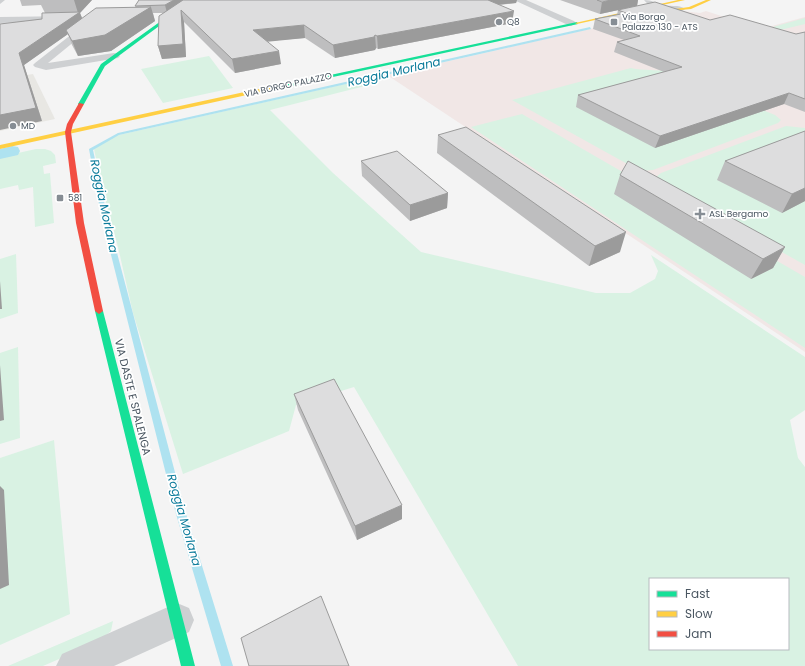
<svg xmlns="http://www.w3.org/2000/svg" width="805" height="666" viewBox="0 0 805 666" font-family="Poppins,sans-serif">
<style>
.commercial{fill:#e8e7e3}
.medical{fill:#f1e7e6}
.green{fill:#d9f2e3;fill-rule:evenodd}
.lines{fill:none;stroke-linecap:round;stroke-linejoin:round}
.stream{fill:#aee2f0;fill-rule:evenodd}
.canal{fill:#aee2f0;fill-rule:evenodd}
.street{fill:#ced0d2;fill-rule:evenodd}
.fast{fill:#16e098;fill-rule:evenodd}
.slow{fill:#ffcf43;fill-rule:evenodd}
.jam{fill:#f24e42;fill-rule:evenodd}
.wall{fill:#bebebf}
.shaded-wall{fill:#9b9b9b}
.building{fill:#ddddde;stroke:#9b9b9b}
.poi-dot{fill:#868d94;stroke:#fff;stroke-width:1.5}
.labels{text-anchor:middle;stroke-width:3.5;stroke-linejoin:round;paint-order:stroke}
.far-poi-label{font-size:9px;fill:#4a5661;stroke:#fff;text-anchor:start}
.far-street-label{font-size:9px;fill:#4a5661;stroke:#fff}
.street-label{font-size:11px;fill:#4a5661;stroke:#fff}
.water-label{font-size:12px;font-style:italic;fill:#0c7c9b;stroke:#fff}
</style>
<rect width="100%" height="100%" fill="#f4f4f4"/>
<path class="commercial" d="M33 74 55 119 0 131V79Z"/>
<path class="medical" d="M674 10 700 13 706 11 761 29 805 17V352L387 75Z"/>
<path class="green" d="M805 18V24L780 30 758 31Z
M209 56 233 88 163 103 141 69Z
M631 68C644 71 656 69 669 72L775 115 781 120 778 123 653 170 640 171 512 100Z
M363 80 369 85 270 110 333 173 421 252 596 293H630L655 279 658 271 651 255 805 357V410L790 420 798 458 805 467V666H518L354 387 296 405 289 431 183 474 133 313 118 247 104 196 94 149 107 140 119 135ZM650 579H788V649H650Z
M522 114 805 277V348L471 127Z
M786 126 805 128V265L662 185 655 178 661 173Z
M36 149H45L51 151 55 155 56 163 43 166 44 174 50 173 54 223 35 227 33 187 19 190 18 185 0 189V157Z
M16 254 18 313 0 319V259Z
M18 347 20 438 0 444V353Z
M54 440 70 614 0 645V458Z
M113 621 111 631 96 643 43 666H8Z"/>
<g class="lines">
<path class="stream" d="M590 27 591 29 119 135 93 150 107 215 186 514 233 666H221L176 514 101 215 89 149 118 133Z"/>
<path class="canal" d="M12 146 18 147 20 151 18 155 0 159V149Z"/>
<path class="street" d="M0 0H5L0 4Z
M514 0H526L574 21 576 23 571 26 568 25Z
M644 0C653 0 654 3 662 5 669 7 679 4 685 9 676 17 650 9 644 0Z
M72 16 77 19 75 21 0 23V17Z
M94 18 97 19 99 21 97 23 48 63 114 53 118 54 120 56 118 58 46 70 35 67 33 65 35 63 91 19Z
M177 603 189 608 194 620 189 632 114 666H56L62 654Z"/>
<path class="fast" d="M194 0H199L170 18 105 66 84 104 79 105 78 104 101 64 168 16Z
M577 22 578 24 282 88 279 86Z
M99 308 103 311 195 666H181L95 311Z"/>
<path class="slow" d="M678 0H685L577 24 575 23Z
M706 0H711L691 9 670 11 668 10 689 7Z
M282 84 284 85V87L0 149V145Z"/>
<path class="jam" d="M79 103 84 104 73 124 71 132 84 223 103 311 99 314 95 311 76 223 65 132 67 124Z"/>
</g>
<path class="wall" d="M20 0H92L80 13 82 18 136 7 135 6 139 0H517L516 3 499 5 512 23 378 49 376 48 375 50 335 58 305 38 267 41 281 64 235 73 184 22 186 57 162 59 158 46 164 13H153L155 21 111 51 78 56 72 45 68 34 24 65 42 121 0 24 42 19 45 13 41 5 22 6Z
M560 0H638L637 6 600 14Z
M618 10 710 20 796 34 805 32V112L784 104 655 148 576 107 578 95 664 72 614 52 617 42 624 40 593 29 595 19 617 15Z
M805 131V201L782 213 717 180 725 161Z
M438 135 620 252 589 266 437 153Z
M361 161 448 193 447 208 410 221 362 176Z
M620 175 785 247 773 268 751 279 614 194Z
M294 394 402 519 357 540 298 410Z"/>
<path class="shaded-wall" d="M74 0H92L80 13 84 23 66 30 68 34 24 65 42 121 0 130V115L19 53 78 13Z
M174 0H188L167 13 165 5Z
M477 0H517L516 3 476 7Z
M611 0H638L637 6 600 14 602 2Z
M151 7 155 21 111 51 78 56 72 41Z
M181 10 184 22 186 57 162 59 158 46Z
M514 11 512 23 378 49 377 36Z
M304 25 305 38 255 43 253 30Z
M375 35 376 48 375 50 335 58 333 45Z
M279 51 281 64 235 73 232 59Z
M789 93 784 104 655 148 660 136Z
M805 188V201L782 213 792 194Z
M448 193 447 208 410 221V205Z
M626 232 620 252 589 266 595 246Z
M785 247 773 268 751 279 763 259Z
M0 281 2 309H0Z
M0 365 4 420 0 421Z
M0 486 4 490 9 585 0 589Z
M402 505V519L357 540 355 526Z"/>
<path class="building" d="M139 0H174L165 5 135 6Z
M183 0H488L514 11 377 36 375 35 374 37 333 45 304 25 253 30 279 51 232 59 181 10 183 44 158 46 159 16Z
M597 0H611L602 2Z
M655 2 710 20 730 15 796 34 805 32V99L789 93 660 136 578 95 682 67 617 42 640 36 595 19 626 13 618 10Z
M151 7 105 35 72 41 66 30 96 8Z
M80 12 19 53 36 108 0 115V24L42 19V13Z
M466 127 626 232 595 246 438 135Z
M805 131V188L792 194 725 161Z
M397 151 448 193 410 205 361 161Z
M628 161 785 247 763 259 620 175Z
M334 379 402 505 355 526 294 394Z
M321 596 349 666H249L241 638Z"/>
<g class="poi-dot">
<circle cx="499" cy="22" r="4"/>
<rect x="610" y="18" width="8" height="8" rx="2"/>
<circle cx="13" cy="126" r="4"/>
<rect x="56" y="194" width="8" height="8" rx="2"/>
<path d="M698 208h4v4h4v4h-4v4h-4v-4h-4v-4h4z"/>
</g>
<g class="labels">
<g class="far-poi-label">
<text x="622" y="20">Via Borgo<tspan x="622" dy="10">Palazzo 130 - ATS</tspan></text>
<text x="507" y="25">Q8</text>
<text x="21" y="129">MD</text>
<text x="68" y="201">581</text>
<text x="709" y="217">ASL Bergamo</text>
</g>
<g class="far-street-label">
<text transform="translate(288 85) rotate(-12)" y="3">VIA BORGO PALAZZO</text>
</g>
<g class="street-label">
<text transform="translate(133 397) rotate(76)" y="4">VIA DASTE E SPALENGA</text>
</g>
<g class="water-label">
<text transform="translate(394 72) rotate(-13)" y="4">Roggia Morlana</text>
<text transform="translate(104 206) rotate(78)" y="4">Roggia Morlana</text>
<text transform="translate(184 520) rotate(74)" y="4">Roggia Morlana</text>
</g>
</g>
<rect x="649" y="578" width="140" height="72" fill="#ffffff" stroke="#b7bbc0"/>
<rect x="657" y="591" width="20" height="6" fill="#16e098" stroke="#b7bbc0"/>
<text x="685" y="598" font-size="12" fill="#4a5661">Fast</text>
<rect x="657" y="611" width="20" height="6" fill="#ffcf43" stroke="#b7bbc0"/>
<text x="685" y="618" font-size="12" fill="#4a5661">Slow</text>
<rect x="657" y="631" width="20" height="6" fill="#f24e42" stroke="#b7bbc0"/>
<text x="685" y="638" font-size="12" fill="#4a5661">Jam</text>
</svg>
